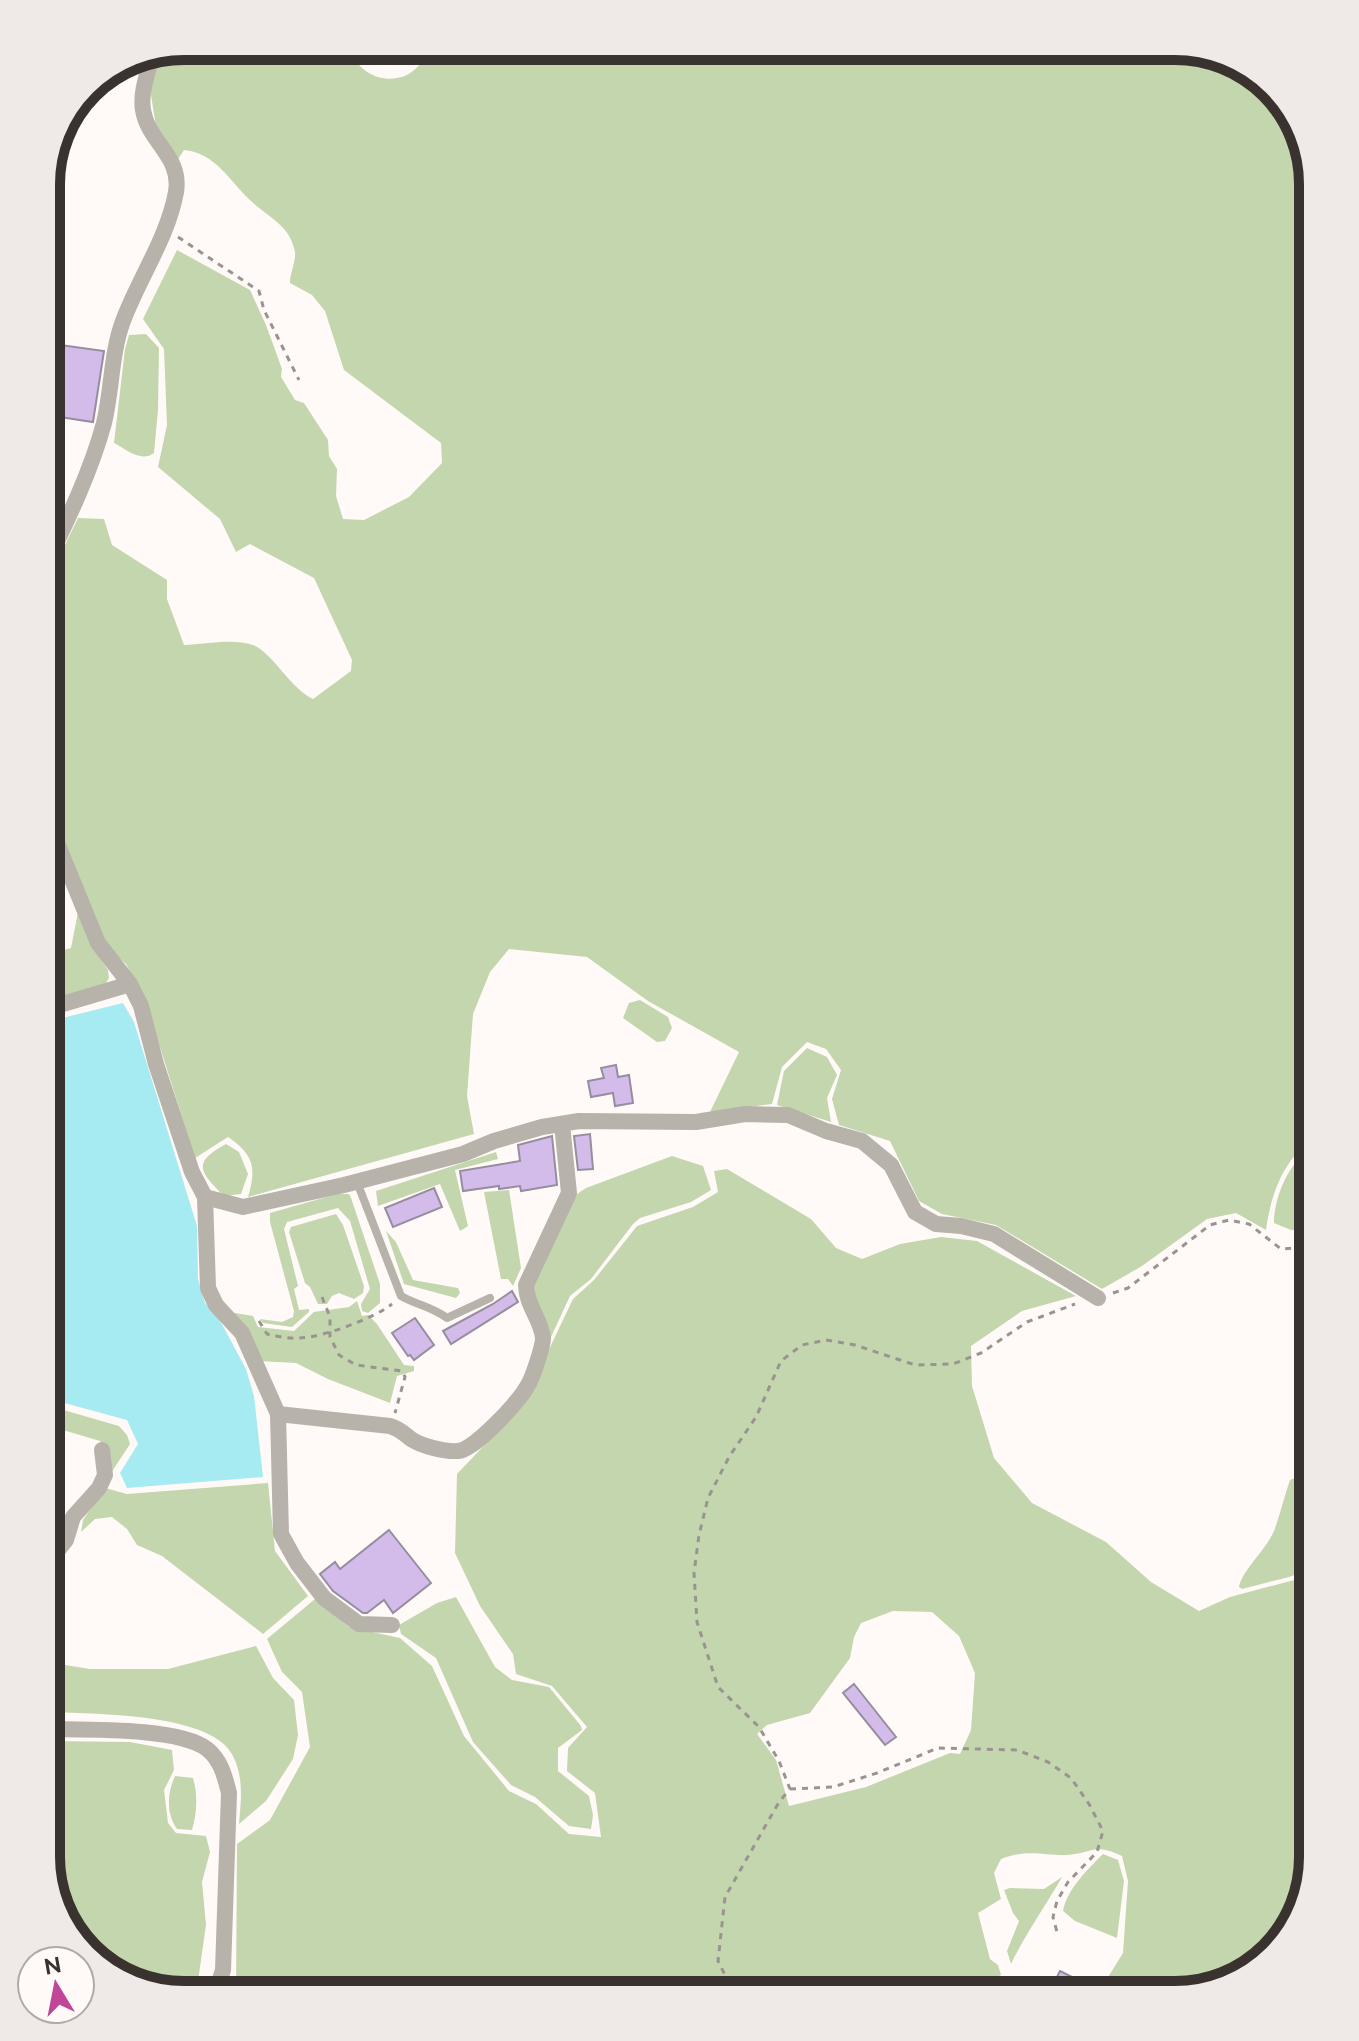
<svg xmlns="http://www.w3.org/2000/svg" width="1359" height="2041" viewBox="0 0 1359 2041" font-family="Raleway,sans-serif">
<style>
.green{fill:#c4d6ad;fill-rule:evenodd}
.water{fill:#a6eaf2}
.building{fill:#d4bcea;stroke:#968d9f;stroke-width:2}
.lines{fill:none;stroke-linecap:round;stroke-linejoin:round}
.path{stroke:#9a9491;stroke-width:3;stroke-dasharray:6 6;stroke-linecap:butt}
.lane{stroke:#b7b2aa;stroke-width:8}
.street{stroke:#b7b2aa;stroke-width:16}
.rim{fill:none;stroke:#3a322e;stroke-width:10}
</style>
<rect width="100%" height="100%" fill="#fffaf8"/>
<path class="green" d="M1184 46 1244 65 1295 115 1313 184V1150L1301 1149C1279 1170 1270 1201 1266 1230L1236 1213 1207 1219 1142 1266 1102 1289 996 1225 942 1214 919 1201 890 1141 839 1125 832 1099 841 1070 826 1049 807 1042 782 1067 772 1104 710 1112 739 1052 648 1001 587 957 509 949 490 972 473 1014 467 1096 474 1134 248 1197C257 1167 253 1154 228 1137L195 1158 146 1003 126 964 101 941 56 818 48 780 59 749 46 691V584L78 518 104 519 112 545 167 580V599L184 645C206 644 233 638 253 645 272 652 290 688 313 699L351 671 352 660 314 578 250 544 236 552 220 519 158 467 167 425 164 349 143 319 177 250 250 290 266 325 282 369 281 377 295 400 304 403 328 440 329 456 337 469 336 496 343 519 364 520 409 497 442 463 441 443 344 370 325 311 312 295 290 283C290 273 296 261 295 252 290 225 269 218 251 201 230 182 216 153 184 150L177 161 156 126 150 89 161 56 351 54C362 74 384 85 407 75 416 70 424 60 432 53Z
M146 334 159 348 158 410 154 453C141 463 126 449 114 443L125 349 129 335Z
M78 912 90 943 108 970 109 978 104 986 46 1003V955L71 948Z
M640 1000 668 1017 672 1028 665 1041 657 1042 623 1018 629 1003Z
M807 1048 827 1057 837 1075 827 1098 831 1122 777 1105 784 1071Z
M226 1144 239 1152 248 1174 241 1194 224 1196C200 1172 191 1163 226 1144Z
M496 1152 498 1159 455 1170 468 1226 460 1231 440 1184 378 1206 376 1191Z
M1304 1154 1313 1155V1231L1291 1230 1274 1223C1274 1200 1286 1169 1304 1154Z
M672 1156 703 1166 711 1190 691 1202 640 1218 633 1224 591 1279 570 1296 551 1337 546 1332 532 1291 542 1260 577 1194 586 1188Z
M727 1169 811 1219 836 1248 862 1259 900 1244 941 1237 977 1241 1076 1296 1022 1311 971 1346 972 1386 994 1458 1032 1503 1106 1542 1151 1582 1199 1611 1230 1597 1313 1575V1858L1294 1926 1244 1977 1176 1995H1097L1123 1953 1128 1881 1122 1856C1092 1842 1092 1854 1066 1855 1039 1855 1028 1849 1001 1859L994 1873 1001 1899 978 1913 990 1959 998 1965 1001 1975 994 1979 989 1995H236L237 1844 270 1820 310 1747 302 1692 282 1672 267 1639 315 1599 349 1627 400 1638 432 1666 464 1736 509 1791 536 1804 569 1834 601 1837 595 1793 567 1771 568 1748 587 1727 552 1686 516 1674 513 1654 480 1606 455 1553 457 1474 492 1437 530 1389 573 1299 594 1280 637 1226 693 1207 718 1192 714 1171ZM893 1611 932 1612 959 1636 975 1673 971 1730 960 1754 950 1753 866 1787 789 1806 776 1760 757 1734 767 1725 810 1713 850 1658 854 1637 861 1623Z
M509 1190 521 1268 513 1286 508 1279H501L484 1192Z
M337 1194H349L351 1198 380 1284V1303L368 1313 362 1311 361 1304 370 1289 350 1221 338 1208 287 1222 284 1229 298 1286 294 1289 299 1310 309 1309V1312L292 1327 263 1323 260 1319 282 1322 293 1317 294 1311 270 1222V1213Z
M336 1214 343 1225 364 1286 363 1293 354 1299 339 1293 332 1296 327 1304H318L310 1287 305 1283 289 1232 291 1227Z
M386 1231 396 1242 413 1280 458 1288 460 1293 456 1298 404 1284Z
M357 1301 362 1316 368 1315 377 1324 404 1365 414 1366V1371L397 1376 390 1403 328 1379 296 1363 257 1361 229 1312 253 1316 258 1327 294 1331 314 1312 349 1307Z
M46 1405 119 1426 127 1435 130 1444 111 1473 108 1450 100 1441 46 1425Z
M1313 1471V1568L1289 1577 1242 1589 1239 1587C1242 1570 1266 1550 1274 1531 1280 1515 1284 1497 1290 1480Z
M268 1483 275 1551 308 1596 263 1634 162 1556 137 1545 127 1529 112 1517 95 1519 81 1532 83 1520 105 1488 127 1494Z
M456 1597 495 1667 512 1680 549 1687 581 1726 582 1730 558 1748V1771L589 1796 593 1815 591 1829 569 1826 535 1797 511 1785 473 1742 436 1658 401 1634 399 1625 437 1603Z
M256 1646 273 1678 294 1700 298 1735 293 1759 266 1801 239 1824C241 1800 244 1778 233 1756 212 1712 90 1714 46 1712V1662L90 1669H168Z
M46 1741 130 1742 172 1750 174 1770 164 1790 168 1823 176 1833 206 1836 210 1852 202 1882 206 1925 196 1995H175L108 1972 64 1926 46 1857Z
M175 1776 193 1778C198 1795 197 1813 192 1830L177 1829C166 1813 167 1793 175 1776Z
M1103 1854 1118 1860 1124 1881 1117 1938 1075 1921 1063 1911C1067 1889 1088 1869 1103 1854Z
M1062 1877C1045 1907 1026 1933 1011 1964L1007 1951 1019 1921 1013 1913 1004 1890 1010 1888 1044 1889Z"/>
<path class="water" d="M123 1003 134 1022 197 1226 198 1279 205 1303 217 1315 246 1369 254 1396 263 1477 127 1488 120 1473 138 1444 127 1420 46 1398V1022Z"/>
<path class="building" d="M46 343 104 351 93 422 46 415Z
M616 1065 618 1077 629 1075 633 1103 615 1106 613 1093 591 1097 588 1081 604 1078 601 1068Z
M590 1134 593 1169 578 1170 574 1136Z
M552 1136 557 1185 521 1191 520 1186 499 1189V1186L463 1191 460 1171 520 1161 518 1145Z
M434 1188 442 1207 393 1227 385 1208Z
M512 1291 518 1302 451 1344 443 1331 493 1304Z
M415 1318 434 1345 414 1360 410 1355 408 1356 392 1333Z
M389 1530 431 1583 393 1613 384 1600 367 1613H363L333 1591 320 1574 335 1562 340 1569Z
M854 1684 896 1737 885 1745 843 1693Z
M1060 1971 1076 1979 1068 1995H1048Z"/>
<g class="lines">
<path class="path" d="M178 237 259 291 264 310 299 380
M1113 1293 1128 1288 1210 1225 1229 1220 1249 1224 1281 1249 1313 1247
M322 1297 330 1317V1337L339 1355 356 1365 402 1371 405 1377 395 1413
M259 1321 267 1334C277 1336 288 1339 299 1338 321 1338 375 1318 392 1304
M790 1789 833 1787 877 1773 938 1748 1017 1750 1048 1762 1071 1778 1089 1804 1103 1831 1097 1852 1068 1882 1057 1901 1053 1917 1057 1932
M735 1995 718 1961 725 1897 779 1802 790 1789 779 1761 759 1727 718 1687 697 1622 694 1573 699 1535 708 1498 729 1457 756 1417 781 1361 802 1345 826 1340 855 1345 915 1365 953 1364 981 1353 1027 1322 1075 1304"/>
<path class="lane" d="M357 1182 401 1296C419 1306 430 1306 447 1318L490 1298"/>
<path class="street" d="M46 564C68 519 91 471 104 423 112 390 111 353 123 321 139 278 168 237 176 192 182 156 148 142 143 110 140 92 148 73 152 56
M46 816 98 943 130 984 141 1006 156 1064 192 1172 205 1197 243 1207 344 1185 463 1154 494 1141 542 1127 579 1121 696 1122 745 1114 788 1115 826 1131 862 1141 891 1165 915 1212 936 1224 961 1226 994 1234 1098 1298
M46 1009 130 984
M205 1197 208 1288 216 1305 242 1333 278 1414 281 1534 297 1563 324 1598 359 1624 392 1625
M278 1414 390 1426C400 1429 403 1433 411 1439 421 1446 445 1452 458 1451 475 1450 520 1400 528 1385 533 1377 543 1346 543 1338 541 1319 526 1305 526 1285L569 1193 562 1124
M46 1565 66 1540 73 1517 99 1488 105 1475 102 1450
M46 1729C83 1730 179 1727 207 1749 221 1760 225 1777 229 1793L223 1970 215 1995"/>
</g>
<path d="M0 0H1359V2041H0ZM184 60H1175A124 124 0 0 1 1299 184V1857A124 124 0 0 1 1175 1981H184A124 124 0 0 1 60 1857V184A124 124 0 0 1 184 60Z" fill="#efeae8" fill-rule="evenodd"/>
<path class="rim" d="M184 60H1175A124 124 0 0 1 1299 184V1857A124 124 0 0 1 1175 1981H184A124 124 0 0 1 60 1857V184A124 124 0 0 1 184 60Z"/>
<g transform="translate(56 1985) rotate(350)"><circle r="38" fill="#fffaf8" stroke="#b0aaa7" stroke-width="2"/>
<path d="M0-6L14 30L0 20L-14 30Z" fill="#c04699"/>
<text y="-12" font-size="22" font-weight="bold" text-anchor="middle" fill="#3a322e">N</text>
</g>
</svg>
